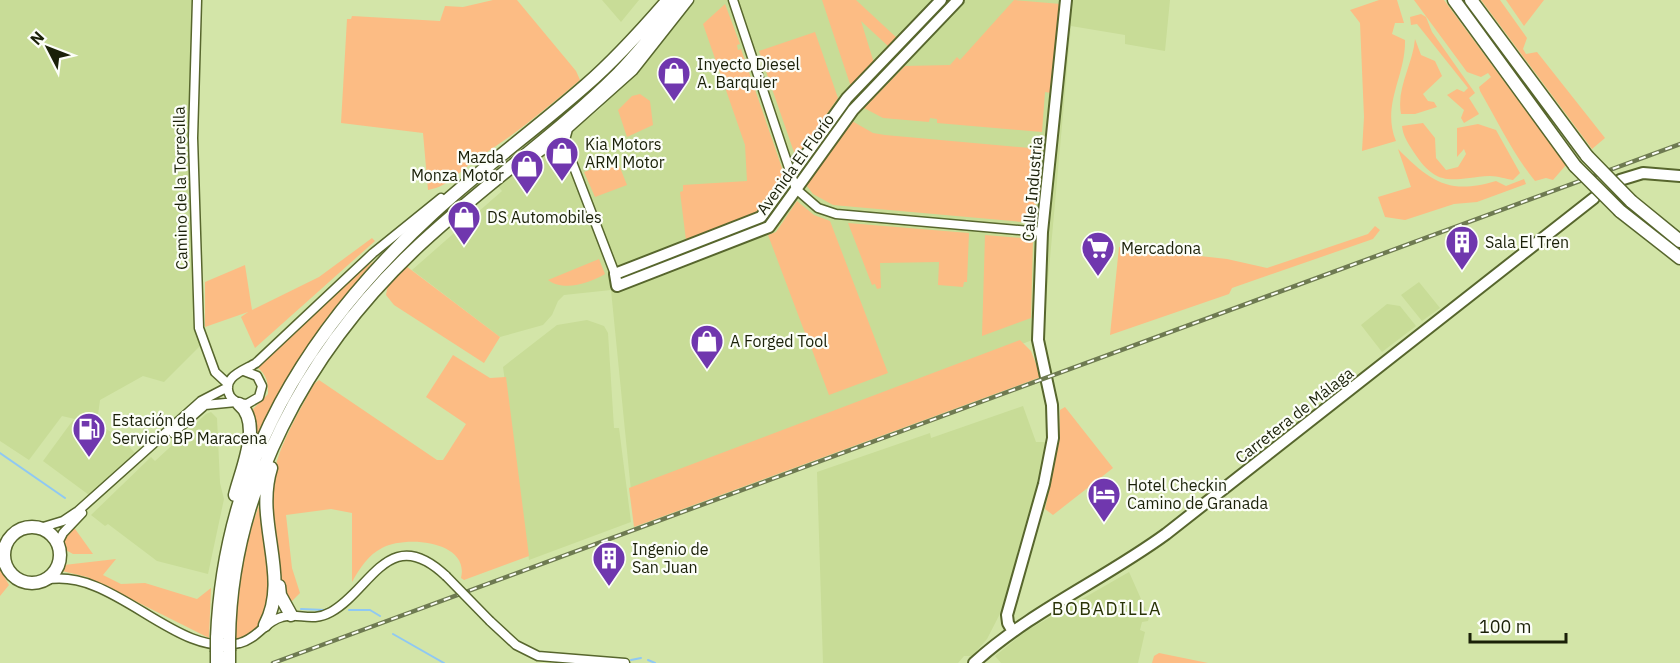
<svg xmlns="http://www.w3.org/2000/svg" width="1680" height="663" viewBox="0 0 1680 663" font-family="'IBM Plex Sans',sans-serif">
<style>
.built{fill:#c8dc97}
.green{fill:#fcbc84}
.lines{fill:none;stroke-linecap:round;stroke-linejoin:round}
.stream{stroke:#8fc8f3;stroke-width:2}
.minor-casing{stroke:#57662d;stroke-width:11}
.major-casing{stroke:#57662d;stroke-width:14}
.highway-casing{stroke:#57662d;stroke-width:15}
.minor{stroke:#fff;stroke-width:8}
.major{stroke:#fff;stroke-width:10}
.highway{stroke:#fff;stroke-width:12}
.rail-casing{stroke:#6e7a51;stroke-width:4.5}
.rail{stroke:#fcfef8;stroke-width:2;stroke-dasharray:7;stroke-linecap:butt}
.minor-bridge-casing{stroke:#57662d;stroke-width:11;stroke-linecap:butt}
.highway-bridge-casing{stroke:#57662d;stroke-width:15;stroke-linecap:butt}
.minor-bridge{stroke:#fff;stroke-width:8}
.highway-bridge{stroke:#fff;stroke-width:12}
.labels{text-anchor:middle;stroke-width:4.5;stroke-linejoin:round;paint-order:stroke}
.poi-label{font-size:16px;fill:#1a2008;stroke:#fcfef8;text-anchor:start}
.street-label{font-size:16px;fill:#1a2008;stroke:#fcfef8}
.neighbourhood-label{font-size:18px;letter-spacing:1.5px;fill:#293306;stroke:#fcfef8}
</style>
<rect width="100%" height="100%" fill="#d3e5a8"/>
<path class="built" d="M0 0H193L191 153 197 329 200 346 164 382 143 376 100 400 98 415 92 421 120 437 136 454 89 495 43 461 73 420H79L62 416 29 460 0 441Z
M602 0H639L621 22Z
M692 0H1170L1165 51 1125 44V35L1071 26 1043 336 631 491 611 290 564 295 558 301 552 315 543 325 500 337 412 270 502 191 497 185 507 176 524 167 599 110 663 42 661 39Z
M1419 282 1440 308 1422 321 1401 295Z
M1387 304 1400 306 1416 326 1382 352 1361 325Z
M587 320 604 326 608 333 614 428H619L631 522 529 560 503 367 557 325Z
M1023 406 1036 442H1049L1038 494 1018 550 1006 602 987 639 972 656H964L958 663H823L817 472 930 433 931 438Z
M211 412 217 418 220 483 224 499 208 574 157 561 108 524 105 526 91 515 151 457 155 461 206 414Z
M1129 572 1149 617 1148 621 1142 622 1140 630 1145 632 1138 663H1001L995 656 1026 631Z"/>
<path class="green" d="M493 0H517L576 71 580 80C548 107 516 134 481 156 462 168 451 186 428 190L423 133 341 123 347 19H351L352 16 440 21 445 6 463 7Z
M822 0H856L897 38 889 47 861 21 874 63 853 84H850Z
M1014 0 1061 4 1053 84 1051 93 1045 92 1042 132 937 123V119L930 118 929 122 883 118 864 108 905 66 950 65 957 57 960 60Z
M1379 0H1397L1404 23H1395L1392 34 1405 40C1406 76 1381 105 1396 141L1362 151 1364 117 1360 23 1350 10Z
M1414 0H1444L1566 165 1553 180 1546 178 1535 181C1513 154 1498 122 1480 91L1479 87 1491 77 1488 73 1481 77 1467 72Z
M1481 0H1500L1527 38 1523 49 1526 54 1537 52 1605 138 1592 149Z
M1506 0H1544L1524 26Z
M725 4 740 44 737 45 738 50 741 49 784 174 756 213 686 240 680 192 683 191V185L747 181 745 145 703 24Z
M1421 14 1426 17 1432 32 1475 93 1469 98 1479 114 1464 123 1461 118 1464 110 1447 95 1457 89 1464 92 1468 88 1417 24 1411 25 1410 17Z
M815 32 838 98 796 158 759 51Z
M1415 39 1421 55 1435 61 1442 76 1423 94 1428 101 1434 102 1437 107 1415 114H1401C1396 88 1413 64 1415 39Z
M640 94 650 101 653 125 627 137 618 110 632 96Z
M852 121 873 133 885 135 1041 149 1034 223 833 205 813 194 806 185Z
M1423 123 1435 138 1436 158 1446 170 1458 167 1466 154 1464 149 1457 157V128L1478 124 1496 130 1520 173 1513 180C1506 179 1498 176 1490 176 1452 178 1438 190 1413 151 1408 143 1403 136 1402 126Z
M1398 149C1431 182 1449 195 1496 181L1506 186 1524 179 1526 184 1477 202 1454 204 1405 220 1385 217 1378 197 1411 187Z
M617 160 627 185 595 197 584 172Z
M797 201 814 215 830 221 888 373 829 395 811 347 814 345 812 339 808 341 768 235 776 232Z
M848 223 969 233 967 282H964L963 287 938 285 939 262 880 263 881 288 877 289 875 284 872 285Z
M1375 226 1380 230 1373 239 1232 288 1229 294 1110 335 1119 247 1227 259 1267 268 1368 234Z
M985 235 1033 239 1031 318 982 336Z
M372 238 375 241 255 348 241 317 248 312 205 327V282L245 265 252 310 319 277Z
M599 259 605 274C590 283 564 292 548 280Z
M374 261C324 319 281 379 251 449L255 422 253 409 268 394C268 382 267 375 257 367L354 276Z
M406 266 500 337 484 363 394 305 386 295 388 284Z
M1020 340 1031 351 1041 377 634 527 629 488Z
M453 355 490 378 506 377 529 556 464 580 461 578C470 541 406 535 382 548 368 555 360 568 352 582V513L331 509 286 515 292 568 300 593 289 604C274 566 265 512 274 472 281 441 299 412 314 384L319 380 437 460H443L466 424 426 397Z
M1065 407 1113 468 1053 515 1045 509 1059 442 1060 410Z
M260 503C263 533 278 596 262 622 256 632 246 636 235 639 236 592 243 547 260 503Z
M73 526 93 554H73L64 549 63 541Z
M116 559 103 575 121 584 145 583 197 599 211 588 209 638 87 577 62 571 64 565Z
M0 569 9 585 0 596Z
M1159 653 1208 663H1152L1154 656Z"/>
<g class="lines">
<path class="stream" d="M0 453 65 498
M301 609 325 610
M349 610H370L380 616
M393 634 444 663
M631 660 641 658
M648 660 655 663"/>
<defs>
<path id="minor" d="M197 0 193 138 199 328 215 372 228 384
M733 0 796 189 818 208 836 214 1042 232
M568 129 565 140 567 149 615 274
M525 163 550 145 633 71 689 0
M244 371 257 376 262 386 259 397 247 404C240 404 234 402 230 396 220 377 245 370 256 363L373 253 441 198
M173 433 205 405 236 402
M40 528 63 521 78 511 201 401 228 387
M58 543 63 533 82 513
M45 580C114 566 175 660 240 643 257 639 265 621 282 617 299 612 311 623 331 612 371 590 389 522 446 576
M490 621 516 645 538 656 625 663"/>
<path id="major" d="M941 0 847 98 761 217 615 274 617 286 769 227 853 110 958 0
M1620 180 1643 173 1680 176
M1012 630 1008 623 1007 615 1044 484 1053 438 1052 405 1038 340 1042 232 1066 0
M974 663C1031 611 1103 580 1166 534L1594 198"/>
<path id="highway" d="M1454 0 1575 166
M1471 0 1587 156
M1631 201 1680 241
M1620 211 1680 258
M235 495C241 470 263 423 239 404
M4 555a28 28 0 1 1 56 0a28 28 0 1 1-56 0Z
M279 586 280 595 291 615
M265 625C291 577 254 522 271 468
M217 638C224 463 307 329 433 213 482 168 536 129 586 85 616 59 642 30 668 0
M229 639C231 490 307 352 413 251 479 188 555 137 619 73 641 50 661 25 681 0
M229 651V663
M217 652V663"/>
</defs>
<use href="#minor" class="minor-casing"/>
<use href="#major" class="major-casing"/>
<use href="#highway" class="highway-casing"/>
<use href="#minor" class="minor"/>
<use href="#major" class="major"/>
<use href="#highway" class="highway"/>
<defs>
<path id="rail" d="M273 663 1680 144"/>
</defs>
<use href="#rail" class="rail-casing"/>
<use href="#rail" class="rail"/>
<defs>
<path id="minor-bridge" d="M446 576 490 621"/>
<path id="highway-bridge" d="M1587 156 1631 201
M1575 166 1620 211
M229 651V639
M217 652V638"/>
</defs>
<use href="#minor-bridge" class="minor-bridge-casing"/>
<use href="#highway-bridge" class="highway-bridge-casing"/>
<use href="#minor-bridge" class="minor-bridge"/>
<use href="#highway-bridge" class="highway-bridge"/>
</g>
<defs>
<symbol id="shop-pin" viewBox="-11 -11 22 30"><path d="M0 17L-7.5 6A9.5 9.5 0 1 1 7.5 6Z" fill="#7037ae" stroke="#fcfef8"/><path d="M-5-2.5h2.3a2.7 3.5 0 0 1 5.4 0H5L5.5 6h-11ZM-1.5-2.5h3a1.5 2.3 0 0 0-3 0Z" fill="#fff"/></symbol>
<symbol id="building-pin" viewBox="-11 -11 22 30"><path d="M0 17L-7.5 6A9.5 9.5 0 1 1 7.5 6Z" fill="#7037ae" stroke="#fcfef8"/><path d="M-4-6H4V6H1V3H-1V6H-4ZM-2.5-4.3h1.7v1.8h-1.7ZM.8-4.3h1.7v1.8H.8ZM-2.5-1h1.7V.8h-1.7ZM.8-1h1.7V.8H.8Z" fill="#fff"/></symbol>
<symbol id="supermarket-pin" viewBox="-11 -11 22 30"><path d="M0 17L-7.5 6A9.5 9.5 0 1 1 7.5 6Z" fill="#7037ae" stroke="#fcfef8"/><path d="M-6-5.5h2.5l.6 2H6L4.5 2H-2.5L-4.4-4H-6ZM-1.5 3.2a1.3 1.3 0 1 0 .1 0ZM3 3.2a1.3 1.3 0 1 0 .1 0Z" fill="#fff"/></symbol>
<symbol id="fuel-pin" viewBox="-11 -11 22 30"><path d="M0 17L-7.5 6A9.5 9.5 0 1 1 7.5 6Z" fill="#7037ae" stroke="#fcfef8"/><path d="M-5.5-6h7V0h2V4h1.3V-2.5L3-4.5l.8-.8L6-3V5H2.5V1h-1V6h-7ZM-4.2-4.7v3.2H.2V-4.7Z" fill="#fff"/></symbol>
<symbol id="hotel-pin" viewBox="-11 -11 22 30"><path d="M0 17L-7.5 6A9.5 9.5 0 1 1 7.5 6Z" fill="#7037ae" stroke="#fcfef8"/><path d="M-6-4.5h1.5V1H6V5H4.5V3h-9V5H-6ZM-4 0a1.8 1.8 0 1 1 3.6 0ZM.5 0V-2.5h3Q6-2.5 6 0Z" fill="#fff"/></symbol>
</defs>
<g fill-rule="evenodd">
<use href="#shop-pin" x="655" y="54" width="38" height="52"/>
<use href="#shop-pin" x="543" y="134" width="38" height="52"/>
<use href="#shop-pin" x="508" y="147" width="38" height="52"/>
<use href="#shop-pin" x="445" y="198" width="38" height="52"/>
<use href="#building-pin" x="1443" y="223" width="38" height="52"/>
<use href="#supermarket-pin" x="1079" y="229" width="38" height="52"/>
<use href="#shop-pin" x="688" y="322" width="38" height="52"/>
<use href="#fuel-pin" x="70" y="410" width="38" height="52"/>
<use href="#hotel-pin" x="1085" y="475" width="38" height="52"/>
<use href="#building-pin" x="590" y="539" width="38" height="52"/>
</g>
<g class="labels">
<g class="poi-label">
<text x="697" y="70">Inyecto Diesel<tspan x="697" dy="18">A. Barquier</tspan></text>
<text x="585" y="150">Kia Motors<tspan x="585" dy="18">ARM Motor</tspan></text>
<text x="504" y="163" text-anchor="end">Mazda<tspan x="504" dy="18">Monza Motor</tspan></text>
<text x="487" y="223">DS Automobiles</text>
<text x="1485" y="248">Sala El Tren</text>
<text x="1121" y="254">Mercadona</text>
<text x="730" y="347">A Forged Tool</text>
<text x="112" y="426">Estación de<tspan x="112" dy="18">Servicio BP Maracena</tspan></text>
<text x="1127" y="491">Hotel Checkin<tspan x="1127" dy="18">Camino de Granada</tspan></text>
<text x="632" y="555">Ingenio de<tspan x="632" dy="18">San Juan</tspan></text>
</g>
<g class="street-label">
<text transform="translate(795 164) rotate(-54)" y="6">Avenida El Florío</text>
<text transform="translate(180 188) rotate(-91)" y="6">Camino de la Torrecilla</text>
<text transform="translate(1032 189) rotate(-85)" y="6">Calle Industria</text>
<text transform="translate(1294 415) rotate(-38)" y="6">Carretera de Málaga</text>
</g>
<g class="neighbourhood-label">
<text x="1107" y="615">BOBADILLA</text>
</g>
</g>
<g transform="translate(48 48) rotate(312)" stroke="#fcfef8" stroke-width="4.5" paint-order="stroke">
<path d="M0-4.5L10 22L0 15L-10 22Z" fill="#1a2008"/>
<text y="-9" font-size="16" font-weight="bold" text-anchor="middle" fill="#1a2008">N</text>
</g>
<path d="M1470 633v9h96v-9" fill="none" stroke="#1a2008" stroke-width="3"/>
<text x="1479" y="633" font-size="18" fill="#1a2008" stroke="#fcfef8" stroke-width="4.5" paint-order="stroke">100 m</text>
</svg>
